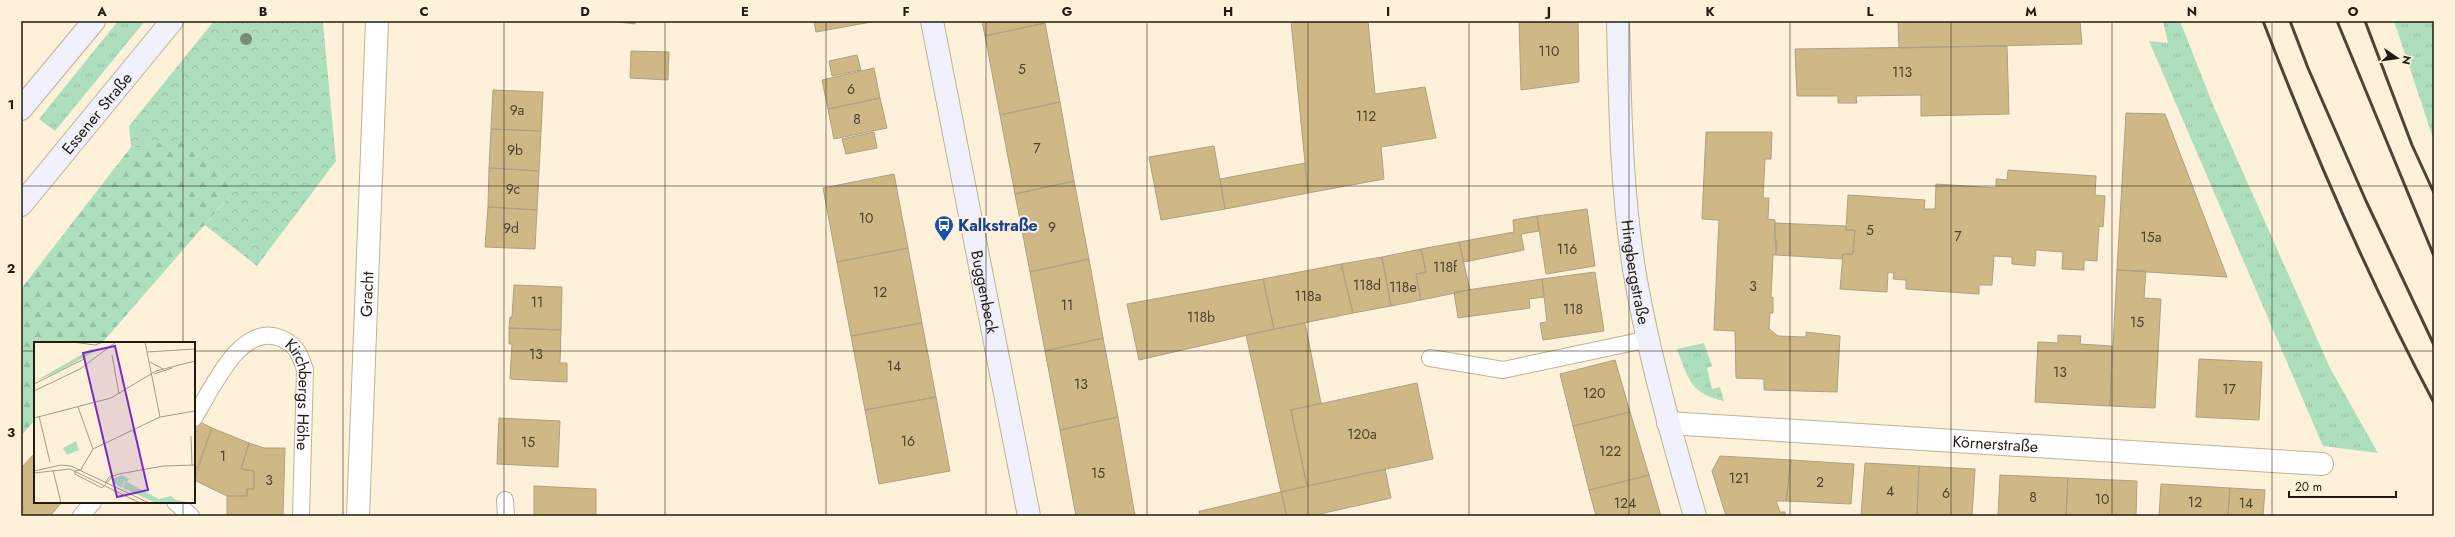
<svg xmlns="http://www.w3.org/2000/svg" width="2455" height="537" viewBox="0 0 2455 537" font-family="Jost,sans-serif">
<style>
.grass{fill:url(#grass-tufts)}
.forest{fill:url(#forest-firs)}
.park{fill:url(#park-crowns)}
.building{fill:#cfb886;stroke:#ada083}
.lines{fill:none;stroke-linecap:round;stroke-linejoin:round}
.lane-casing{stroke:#c0b295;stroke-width:18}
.street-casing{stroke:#c0b295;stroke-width:24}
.secondary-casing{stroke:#c0b295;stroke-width:24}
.lane{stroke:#fff;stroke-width:16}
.street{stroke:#fff;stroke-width:22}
.secondary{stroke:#f1f1fe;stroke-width:22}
.rail{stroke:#4b4437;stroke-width:3}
.tree{fill:#7b8a73}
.grid{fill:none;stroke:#211b10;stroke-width:1;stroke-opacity:0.55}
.labels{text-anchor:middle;stroke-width:4;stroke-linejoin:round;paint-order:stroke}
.number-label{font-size:14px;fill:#4c422e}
.street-label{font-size:16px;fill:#211b10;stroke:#fdf1d9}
.transit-label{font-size:16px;font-weight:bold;fill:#164399;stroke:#fdf1d9;text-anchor:start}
.inset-road{fill:none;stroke:#a59b89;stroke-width:1}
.view{fill:#7b2cbf;fill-opacity:0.15;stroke:#7b2cbf;stroke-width:2}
.inset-edge{fill:none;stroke:#211b10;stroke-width:2}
.neatline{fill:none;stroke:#211b10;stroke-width:1.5}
.grid-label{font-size:13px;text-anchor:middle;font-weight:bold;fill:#211b10}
</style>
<defs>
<pattern id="grass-tufts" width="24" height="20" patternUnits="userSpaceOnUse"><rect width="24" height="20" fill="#aedfbd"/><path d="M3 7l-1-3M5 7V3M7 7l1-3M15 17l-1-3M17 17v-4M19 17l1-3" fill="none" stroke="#95bfa1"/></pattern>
<pattern id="forest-firs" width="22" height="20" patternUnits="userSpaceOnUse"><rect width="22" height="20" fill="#aedfbd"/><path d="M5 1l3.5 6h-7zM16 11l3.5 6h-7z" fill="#95bfa1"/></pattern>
<pattern id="park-crowns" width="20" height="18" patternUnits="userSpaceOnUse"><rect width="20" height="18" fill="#aedfbd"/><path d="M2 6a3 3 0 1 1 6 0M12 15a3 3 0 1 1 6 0" fill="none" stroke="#95bfa1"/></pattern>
</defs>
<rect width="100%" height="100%" fill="#fdf1d9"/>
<path class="grass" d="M118 21H145L55 131 39 119Z
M2163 21H2180L2213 105 2330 368 2378 453 2323 446 2149 41 2168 43Z
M2394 21H2434V141Z
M1704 343 1712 366 1707 368 1712 389 1720 387 1724 401C1691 394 1688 379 1677 349Z"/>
<path class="forest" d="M187 138 235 190 102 343H35V420L21 436V289L131 147Z"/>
<path class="park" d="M214 21H321L323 23 336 161 257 266 205 225 235 190 187 139 131 147 129 126Z"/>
<path class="building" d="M610 21H635V24Z
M814 21H877L816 32Z
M982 21H1044L1045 23 985 36Z
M1291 21H1368L1375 94 1425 87 1436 138 1381 147 1384 179 1308 193Z
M1519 21H1578L1579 82 1521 90Z
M1898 21H2080L2082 44 1899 48Z
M1045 23 1060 102 1000 115 985 36Z
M2007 46 2009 114 1921 116V95L1856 96 1857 103H1838V96H1797L1795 49Z
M631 51 669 52 668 80 630 78Z
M857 55 861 70 832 76 829 61Z
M874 68 880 98 828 109 822 80Z
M493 90 543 92 541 131 491 129Z
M880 98 887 128 834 139 828 109Z
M1060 102 1074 181 1015 194 1000 115Z
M2126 113 2165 114 2227 277 2117 270Z
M491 129 541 131 539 171 489 168Z
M874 132 877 148 846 154 842 139Z
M1706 132H1772L1771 159H1765L1763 198H1769L1768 219 1775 220 1774 240H1777L1776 255H1773L1771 298 1773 297V313H1770L1769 329 1778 336 1806 337V332L1840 336 1837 392 1764 390V379L1736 378 1735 331 1714 330 1719 220 1702 219Z
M1214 146 1225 209 1161 220 1149 157Z
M1305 163 1308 193 1225 209 1220 179Z
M489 168 539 171 537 210 488 207Z
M2008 170 2096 176 2095 195 2105 196 2103 227 2099 226 2097 261 2084 260V270L2062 269 2063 252 2036 250 2035 266 2012 264V257L1994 256 1992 285H1979V294L1906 289V280L1893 279 1894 273 1888 272 1887 292 1840 289 1843 254H1853L1855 230H1846L1848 195 1925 200 1924 209H1935L1936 184 1996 188V179L2007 180Z
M894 174 908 248 837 262 823 188Z
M1074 181 1089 259 1030 272 1015 194Z
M488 207 537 210 535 249 485 247Z
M1587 209 1595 266 1546 274 1537 216Z
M1537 216 1539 231 1521 234 1524 250 1464 262 1459 242 1514 232 1513 220Z
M1775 223 1846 226V230H1855L1853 254H1843L1842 259 1776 255Z
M1459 242 1470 290 1421 300 1416 274 1426 272 1421 249Z
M908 248 922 323 851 336 837 262Z
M1421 249 1426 272 1416 274 1421 300 1391 306 1382 257Z
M1382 257 1391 306 1353 313 1341 264Z
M1089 259 1103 338 1045 351 1030 272Z
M1341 264 1353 313 1274 329 1263 279Z
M2117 270 2146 271 2144 298 2161 299 2155 408 2110 406Z
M1595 272 1604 331 1543 340 1540 323 1547 322 1542 279Z
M1263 279 1274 329 1139 360 1127 304Z
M1542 279 1544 297 1529 299 1530 308 1458 318 1454 292Z
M514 285 562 287 561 330 509 328 510 317H512Z
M922 323 936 397 865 410 851 336Z
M1305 323 1321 403 1291 410 1307 486 1281 492 1246 335Z
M509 328 561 330 560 363H567V382L510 379 512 344H509Z
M2058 335 2081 336 2080 344 2112 346 2110 406 2035 402 2038 342 2058 343Z
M1103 338 1118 417 1060 430 1045 351Z
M2199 359 2262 362 2259 420 2196 417Z
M1615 360 1630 412 1573 426 1560 374Z
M1417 383 1433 459 1307 486 1291 410Z
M936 397 950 471 879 484 865 410Z
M1630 412 1649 475 1589 490 1573 426Z
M1118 417 1135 516H1076L1060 430Z
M499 418 560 421 558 467 497 464Z
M194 419 212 428 194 476Z
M212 428 249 443 241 469 254 471V489H247V496H227L194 480Z
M249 443 264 448H285L283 516H227V496H247V489H254V471L241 469Z
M35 453V502H62L50 516H21V510L24 507 21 504V468Z
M1720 456 1791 460 1786 501H1776L1780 512H1785L1786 516H1726L1712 471Z
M1791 460 1854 464 1851 504 1786 501Z
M1865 463 1919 466 1917 516H1861Z
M1919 466 1975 469 1972 516H1917Z
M1385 469 1391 498 1311 516H1287L1281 492Z
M1649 475 1661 516H1596L1589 490Z
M2000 475 2068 478 2066 516H1998Z
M2068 478 2137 481 2136 516H2066Z
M2161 484 2230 488 2228 516H2159Z
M534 486 596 489V516H534Z
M2230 488 2265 490 2263 516H2228Z
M1281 492 1287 516H1200L1199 511H1201Z"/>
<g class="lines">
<defs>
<g id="lane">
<path d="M1430 358 1503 370 1649 339"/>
<path id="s1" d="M194 418C211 391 240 322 280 338 296 344 300 354 305 370L301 516"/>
<path d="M505 500 506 516"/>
<path d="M175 502 191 516"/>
<path d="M81 516 93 502"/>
</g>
<g id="street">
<path id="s2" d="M1668 423 2322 464"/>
<path id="s3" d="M358 516 377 21"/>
</g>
<g id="secondary">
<path id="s4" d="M932 21 1029 516"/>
<path id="s5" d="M1618 21C1620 106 1621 191 1635 275 1649 355 1672 437 1695 516"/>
<path d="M21 109 94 21"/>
<path id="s6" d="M21 205 172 21"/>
</g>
</defs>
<use href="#lane" class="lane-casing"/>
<use href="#street" class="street-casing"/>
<use href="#secondary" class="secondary-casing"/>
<use href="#lane" class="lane"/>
<use href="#street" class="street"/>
<use href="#secondary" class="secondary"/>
<path class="rail" d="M2263 21C2313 151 2369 280 2434 403
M2290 21 2308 68 2366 201 2434 345
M2337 21 2434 256
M2365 21 2412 145 2434 193"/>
</g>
<circle class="tree" cx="246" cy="39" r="6"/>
<path class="grid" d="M183 21V343M343 21V516M504 21V516M665 21V516M826 21V516M986 21V516M1147 21V516M1308 21V516M1469 21V516M1629 21V516M1790 21V516M1951 21V516M2112 21V516M2272 21V516M21 186H2434M21 351H35M194 351H2434M183 502V516"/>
<defs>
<symbol id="bus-pin" viewBox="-11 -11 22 30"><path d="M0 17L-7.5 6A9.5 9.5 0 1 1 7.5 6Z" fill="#1a4fb4" stroke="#fdf1d9"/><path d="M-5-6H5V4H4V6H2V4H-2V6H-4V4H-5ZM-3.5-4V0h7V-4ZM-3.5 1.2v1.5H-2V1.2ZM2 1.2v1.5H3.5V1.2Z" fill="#fff"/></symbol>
</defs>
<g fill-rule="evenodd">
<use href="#bus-pin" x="933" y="214" width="22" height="30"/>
</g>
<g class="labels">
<g class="number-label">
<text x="1549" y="56">110</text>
<text x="1022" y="74">5</text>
<text x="1902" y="77">113</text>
<text x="851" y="94">6</text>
<text x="517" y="115">9a</text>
<text x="1366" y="121">112</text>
<text x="857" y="124">8</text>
<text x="1037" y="153">7</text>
<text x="515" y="155">9b</text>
<text x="513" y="194">9c</text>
<text x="866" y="223">10</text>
<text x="1052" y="232">9</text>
<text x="511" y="233">9d</text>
<text x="1870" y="235">5</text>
<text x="1958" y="241">7</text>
<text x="2151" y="242">15a</text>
<text x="1567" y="254">116</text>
<text x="1445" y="272">118f</text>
<text x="1367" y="290">118d</text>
<text x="1753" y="291">3</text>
<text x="1403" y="292">118e</text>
<text x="880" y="297">12</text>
<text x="1308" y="301">118a</text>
<text x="537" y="307">11</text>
<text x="1067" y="310">11</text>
<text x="1573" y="314">118</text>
<text x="1201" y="322">118b</text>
<text x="2137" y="327">15</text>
<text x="536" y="359">13</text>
<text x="894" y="371">14</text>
<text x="2060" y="377">13</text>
<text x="1081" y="389">13</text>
<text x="2229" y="394">17</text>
<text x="1594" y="398">120</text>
<text x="1362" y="439">120a</text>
<text x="908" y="446">16</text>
<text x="528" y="447">15</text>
<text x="1610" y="456">122</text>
<text x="223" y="461">1</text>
<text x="1098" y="478">15</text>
<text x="1739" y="483">121</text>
<text x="269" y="485">3</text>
<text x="1820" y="487">2</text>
<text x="1890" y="496">4</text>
<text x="1946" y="498">6</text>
<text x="2033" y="502">8</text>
<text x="2102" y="504">10</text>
<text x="2195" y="507">12</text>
<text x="1625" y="508">124</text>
<text x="2246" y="508">14</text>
</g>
<g class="street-label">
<text dy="6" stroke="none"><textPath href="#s6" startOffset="119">Essener Straße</textPath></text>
<text dy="6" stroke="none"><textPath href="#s5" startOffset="252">Hingbergstraße</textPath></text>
<text dy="6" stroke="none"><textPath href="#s4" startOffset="276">Buggenbeck</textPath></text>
<text dy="6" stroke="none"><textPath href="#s3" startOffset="222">Gracht</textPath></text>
<text dy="6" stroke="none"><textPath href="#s1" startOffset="193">Kirchbergs Höhe</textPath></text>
<text dy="6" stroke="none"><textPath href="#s2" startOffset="328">Körnerstraße</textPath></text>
</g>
<g class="transit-label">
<text x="958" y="231">Kalkstraße</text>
</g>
</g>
<g transform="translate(34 342)">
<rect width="161" height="161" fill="#fdf1d9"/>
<path d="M57 7 63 8 25 29 0 40Z" fill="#aedfbd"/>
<path d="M91 139 125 157 137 154 142 158 159 161H122L89 146Z" fill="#aedfbd"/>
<path d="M42 99 45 108 33 113 29 106ZM88 133 95 137 93 140 90 139 88 146 78 140 80 136Z" fill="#aedfbd"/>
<path class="inset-road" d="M38 0 61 3 69 0M111 0 126 75M113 10 161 7M78 13 85 52M116 20 129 27M120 32 138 26M0 42 52 16M0 49 46 27 82 0M44 65 59 107M5 74 16 120M0 76 77 56 122 29 161 19M99 88 106 110M157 94 158 123M59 107 126 75 161 69M19 128 27 161M46 128 41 129V132L68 146 80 133M0 129 27 123 37 124 115 161M46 129 59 107M0 131 36 127 106 161M71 141 75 135 85 132 129 124 161 123"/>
<path class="view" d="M81 4 114 148 83 155 49 11Z"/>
<rect width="161" height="161" class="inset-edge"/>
</g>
<rect width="2455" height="537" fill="none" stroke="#fdf1d9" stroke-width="44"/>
<g transform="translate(2397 58) rotate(103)" stroke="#fdf1d9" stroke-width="3" paint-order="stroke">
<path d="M0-3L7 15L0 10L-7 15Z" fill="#211b10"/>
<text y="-6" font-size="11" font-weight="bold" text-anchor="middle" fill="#211b10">N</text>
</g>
<path d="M2289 491v6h107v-6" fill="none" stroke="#211b10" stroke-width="2"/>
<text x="2295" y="491" font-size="12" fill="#211b10" stroke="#fdf1d9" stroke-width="3" paint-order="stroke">20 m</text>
<rect x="22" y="22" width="2411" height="493" class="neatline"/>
<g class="grid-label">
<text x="102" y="16">A</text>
<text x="263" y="16">B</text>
<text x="424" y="16">C</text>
<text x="585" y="16">D</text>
<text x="745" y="16">E</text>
<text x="906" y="16">F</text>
<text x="1067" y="16">G</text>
<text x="1228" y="16">H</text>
<text x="1388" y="16">I</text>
<text x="1549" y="16">J</text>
<text x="1710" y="16">K</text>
<text x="1870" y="16">L</text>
<text x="2031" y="16">M</text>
<text x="2192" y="16">N</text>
<text x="2353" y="16">O</text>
<text x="11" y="109">1</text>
<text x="11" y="273">2</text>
<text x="11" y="437">3</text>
</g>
</svg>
